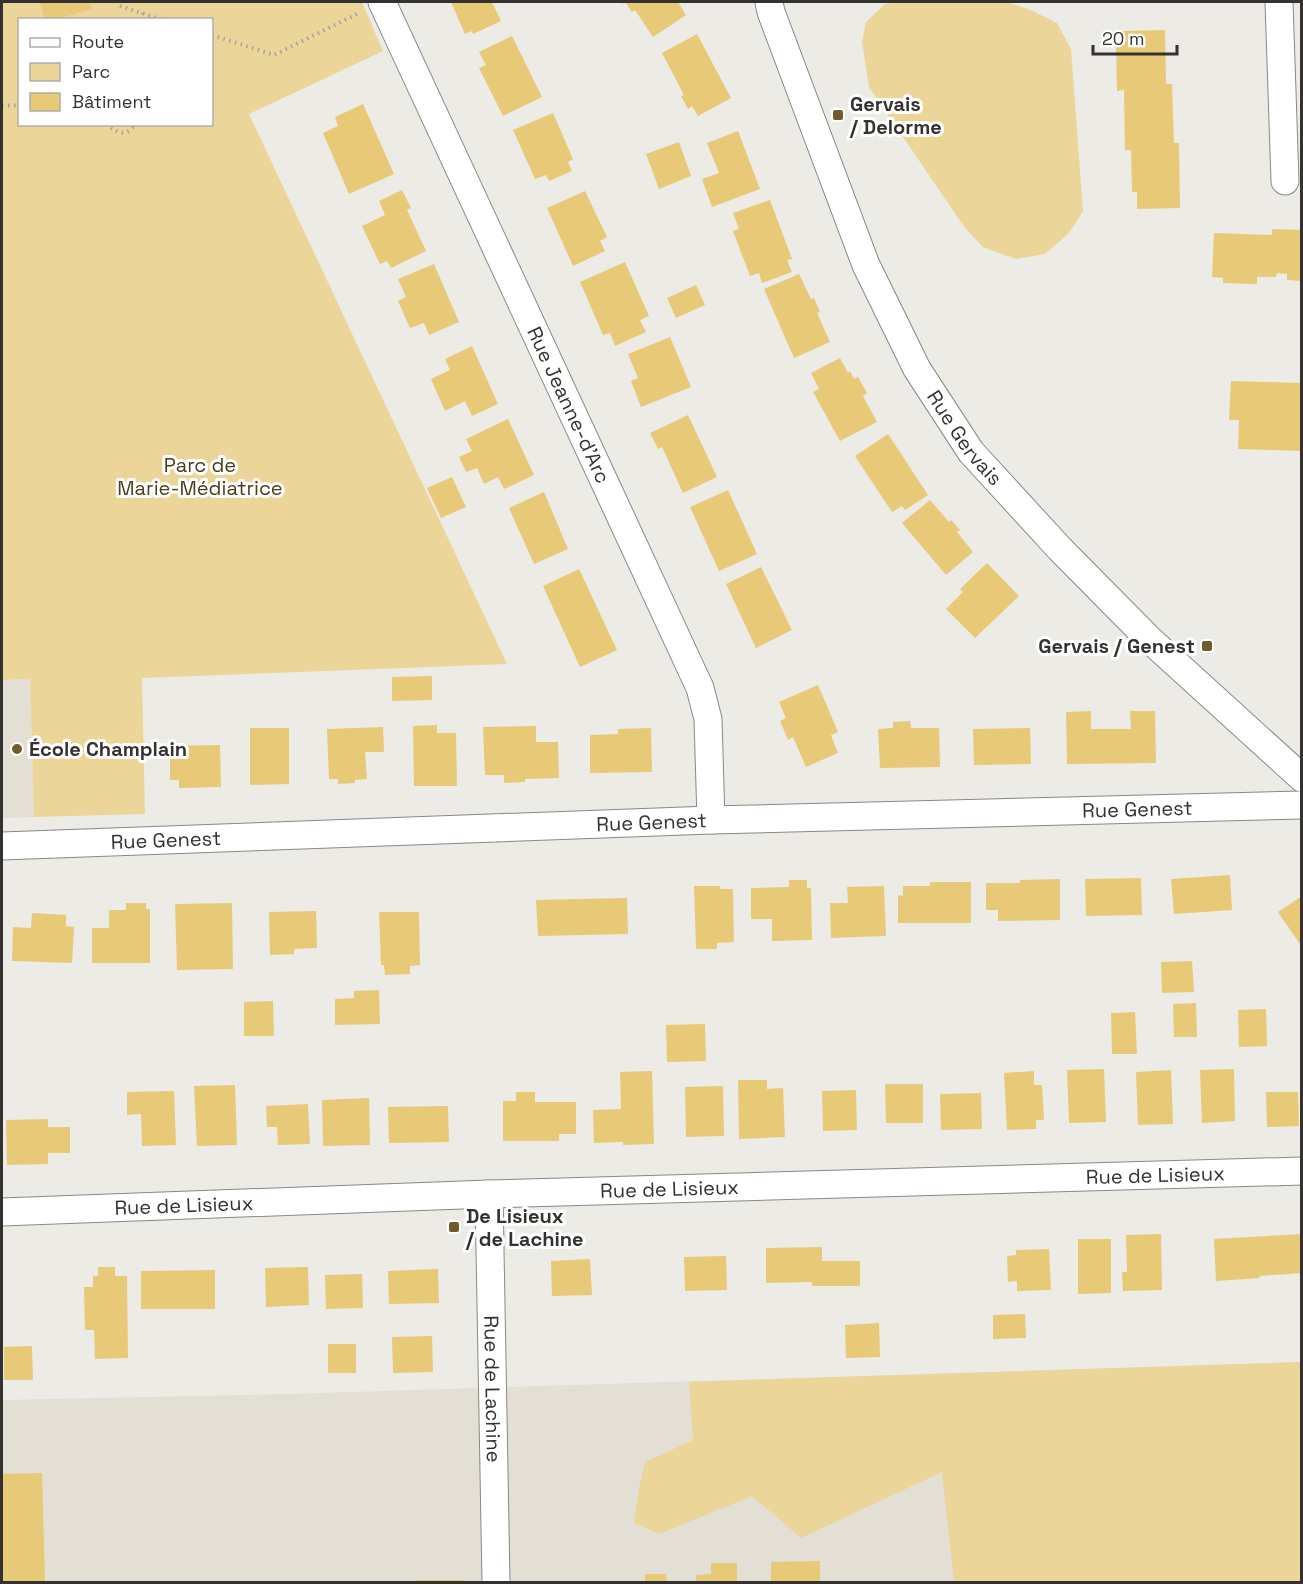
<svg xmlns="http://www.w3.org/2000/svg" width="1303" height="1584" viewBox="0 0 1303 1584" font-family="'Space Grotesk',sans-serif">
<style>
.built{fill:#e4dfd4}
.green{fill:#ecd599;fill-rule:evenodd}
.building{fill:#e8c978}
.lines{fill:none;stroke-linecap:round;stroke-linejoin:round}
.street-casing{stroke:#898883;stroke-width:29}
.path{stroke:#a4a39f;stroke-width:4;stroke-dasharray:1.5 4.5;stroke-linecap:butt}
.street{stroke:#fff;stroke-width:27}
.poi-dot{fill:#6f5d2b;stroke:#fff;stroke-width:2}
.labels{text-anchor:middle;stroke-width:6;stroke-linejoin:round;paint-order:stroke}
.poi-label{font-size:20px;font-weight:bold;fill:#333230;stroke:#fff;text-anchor:start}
.street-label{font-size:20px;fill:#333230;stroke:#fff}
.park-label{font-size:20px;fill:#4a3d1a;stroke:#fff}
</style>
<rect width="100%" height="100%" fill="#edebe6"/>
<path class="built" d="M30 679 34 817 2 818V680Z
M1301 1362V1582H2V1400L287 1394Z"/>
<path class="green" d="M2 2H362L383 51 249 114 507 664 142 678 145 814 34 817 30 679 2 680ZM20 20H212V124H20Z
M899 2H1007L1031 10 1057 23 1071 49 1083 211 1069 233 1045 254 1016 259 983 247 965 228 869 87 862 42 866 22 885 4Z
M1301 1362V1582H954L942 1472 801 1538 752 1496 659 1534 634 1523 639 1488 645 1462 693 1440 689 1382Z"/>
<path class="building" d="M40 2H90L92 9 53 20H45Z
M451 2H492L501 21 473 34 472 31 465 34Z
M620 2H678L686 15 653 37 635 10 632 12 625 2 622 4Z
M1165 30 1166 84H1172L1174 143H1179L1180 208 1137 209V192H1132L1131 150H1125L1124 90 1117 91 1116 46H1123V31Z
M697 34 731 98 698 116 692 106 688 109 681 96 684 95 662 53Z
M512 36 542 97 503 116 479 68 486 65 479 52Z
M363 104 394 174 349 194 323 133 338 126 335 117Z
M553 113 573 159 568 162 572 171 549 181 546 175 535 179 513 130Z
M738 131 760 189 712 207 702 179 719 173 707 143Z
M679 142 691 176 659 189 646 154Z
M402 190 411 208 407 210 426 251 391 268 387 261 380 264 362 226 385 215 379 201Z
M585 191 607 237 600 241 605 251 573 266 547 208Z
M770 200 792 259 787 260 792 272 762 283 759 273 750 276 733 231 739 229 733 213Z
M1272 229 1302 230V281L1287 280V274L1277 273 1276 277H1257V284L1223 283V278L1212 277 1214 233 1272 235Z
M625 262 649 316 640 320 646 332 615 346 610 333 603 335 580 282Z
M434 264 459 322 429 335 424 323 410 328 398 301 406 297 398 279Z
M799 274 811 299 814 298 820 312 817 313 830 342 794 358 764 289Z
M696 285 705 305 676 318 667 298Z
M670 337 691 387 641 407 631 381 638 378 628 354Z
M472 346 498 404 472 416 465 401 445 411 431 379 450 370 445 359Z
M840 358 848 373 850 371 854 379 858 377 867 393 863 396 877 422 840 441 813 392 819 389 811 373Z
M1231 381 1302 383V451L1238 449 1239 420H1229Z
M688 415 717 477 683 493 662 447 658 449 650 433Z
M508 419 534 475 504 489 498 477 484 484 477 468 466 472 459 457 472 451 466 439Z
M888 434 928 495 905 510 902 506 892 512 855 456Z
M452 477 466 507 441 518 427 488Z
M728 490 757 554 719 571 690 507Z
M544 492 568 549 534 564 509 508Z
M930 500 949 522 951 520 960 530 957 532 973 552 946 575 902 523Z
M987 563 1019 596 975 638 946 609 963 592 960 589Z
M761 567 792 630 756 648 726 584Z
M579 569 617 650 580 667 543 586Z
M432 676V700L392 701V677Z
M818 685 838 732 831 735 838 753 806 767 793 737 788 740 780 721 786 718 779 702Z
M1091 711V729H1131L1130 711H1155L1156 763 1067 764 1066 712Z
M910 721 911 728H939L940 767 880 768 878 729 893 728V722Z
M437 725V733H456L457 786H414L413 726Z
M536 726V742H558L559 778 525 779V782L504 783V775H485L483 727Z
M383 727 384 752H365L367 779 355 780V783L338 784V779H329L327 729Z
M250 728H289V784L250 785Z
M651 728 652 772 590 773V735L618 734V729Z
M1030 728 1031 764 974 765 973 729Z
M220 745 221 787 179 788V780H170V746Z
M1230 875 1232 910 1174 914 1171 879Z
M1141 878 1142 915 1086 916 1085 879Z
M1060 879V920L998 921V910H986V883H1020V880Z
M789 880H807V888H811L812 940 772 941V919H751V888L789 887Z
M930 882H971V923H898V895L903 896V886H930Z
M694 886H720V889H733L734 942 717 943V949H696Z
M884 886 886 936 831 938 830 903H848L847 887Z
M1302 896V947L1278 912Z
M627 898 628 934 538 936 536 900Z
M126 903H146V909H150V963H92V928H109V910H126Z
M232 903 233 969 177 970 175 904Z
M316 911 317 948 294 949V954L270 955 269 912Z
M379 912H419L420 965 410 966V974L385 975 384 965H381Z
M32 913 66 915V926L74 927 72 963 12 961 13 927 31 928Z
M1192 961 1194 992 1162 993 1161 962Z
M379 990 380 1024 335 1025V999L354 998V991Z
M273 1001 274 1036H244V1002Z
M1196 1003 1197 1037H1174L1173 1004Z
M1266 1009 1267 1046 1239 1047 1238 1010Z
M1135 1012 1137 1054H1112L1111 1013Z
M705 1024 706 1061 667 1062 666 1025Z
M1104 1069 1106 1122 1069 1123 1067 1070Z
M1234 1069 1235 1121 1202 1123 1200 1070Z
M1171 1070 1173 1124 1138 1125 1136 1072Z
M652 1071 654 1144 623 1145V1142L594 1143 593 1110 621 1109 620 1072Z
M1034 1071V1085H1042L1044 1120H1036V1129L1007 1130 1004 1073Z
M738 1080H767V1089L783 1088 785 1137 739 1139Z
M885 1084H923V1123H886Z
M235 1085 237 1145 197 1146 194 1086Z
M723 1086 724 1136 686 1137 685 1087Z
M856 1090 857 1130 823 1131 822 1091Z
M174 1091 176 1145 142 1146 141 1114 127 1115V1092Z
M516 1092H535V1102H576V1134H559V1141H503V1101H516Z
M1266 1092H1298L1299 1126 1267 1127Z
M981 1093 982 1129 941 1130 940 1094Z
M369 1098 370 1145 323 1146 322 1100Z
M308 1104 310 1144 278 1145 277 1127H267L266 1106Z
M448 1106 449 1142 389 1143 388 1107Z
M48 1119V1127H70V1153H48V1164L7 1165 6 1120Z
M1161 1234 1162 1290 1123 1291 1122 1272H1127L1126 1235Z
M1302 1234V1273L1259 1276 1260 1278 1216 1281 1214 1239Z
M1078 1239H1111V1293L1078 1294Z
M822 1247V1261H860V1286H812V1282L766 1283V1248Z
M1049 1249 1051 1290 1017 1291V1281L1008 1282 1007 1256 1016 1255V1250Z
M726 1256 727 1290 685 1291 684 1257Z
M590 1259 592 1295 552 1296 551 1261Z
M98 1267H115V1276H127L128 1358 95 1359 94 1330H85L84 1287H93V1276H98Z
M308 1267 309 1305 266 1307 265 1268Z
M438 1269 439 1303 389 1304 388 1271Z
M215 1270V1309H141V1271Z
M362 1274 363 1308 326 1309 325 1275Z
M1025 1314 1026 1338 993 1339V1315Z
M879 1323 880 1357 846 1358 845 1325Z
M432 1336 433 1372 393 1373 392 1337Z
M328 1344H356V1373H328Z
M32 1346 33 1380H4V1347Z
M42 1473 45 1582H2V1474Z
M820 1561V1582H771V1562Z
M711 1563H737V1582H696V1575L711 1574Z
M645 1574H666L667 1582H645Z
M416 1580H463V1582H416Z"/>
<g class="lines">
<defs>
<g id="street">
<path id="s1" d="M382 2 700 688 708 719 711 820"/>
<path id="s2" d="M769 2 771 12 866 265 917 369 971 452 1060 549 1149 639 1302 778"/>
<path d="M1279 2 1285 181"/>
<path id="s3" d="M2 846 711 820 1302 805"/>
<path id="s4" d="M489 1194 496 1582"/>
<path id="s5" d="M2 1212 489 1194 1302 1171"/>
</g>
</defs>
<use href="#street" class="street-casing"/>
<path class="path" d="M120 6 163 20
M142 20 143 13
M212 35 274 55 359 13
M2 106 20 105
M106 124C117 133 126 138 135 124"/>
<use href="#street" class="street"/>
</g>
<g class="poi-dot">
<rect x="832" y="109" width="12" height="12" rx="3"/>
<rect x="1201" y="640" width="12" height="12" rx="3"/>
<circle cx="17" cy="749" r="6"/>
<rect x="448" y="1221" width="12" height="12" rx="3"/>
</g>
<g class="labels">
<g class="poi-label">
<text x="850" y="111">Gervais<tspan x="850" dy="23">/ Delorme</tspan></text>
<text x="1195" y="653" text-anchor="end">Gervais / Genest</text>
<text x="29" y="756">École Champlain</text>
<text x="466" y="1223">De Lisieux<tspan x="466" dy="23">/ de Lachine</tspan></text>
</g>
<g class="street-label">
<text dy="7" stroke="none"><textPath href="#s1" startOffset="444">Rue Jeanne-d'Arc</textPath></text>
<text dy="7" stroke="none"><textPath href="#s2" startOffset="480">Rue Gervais</textPath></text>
<text dy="7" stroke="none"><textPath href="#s3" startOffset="1136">Rue Genest</textPath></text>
<text dy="7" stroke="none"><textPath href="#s3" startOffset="650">Rue Genest</textPath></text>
<text dy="7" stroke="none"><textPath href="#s3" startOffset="164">Rue Genest</textPath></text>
<text dy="7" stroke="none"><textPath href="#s5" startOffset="1154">Rue de Lisieux</textPath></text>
<text dy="7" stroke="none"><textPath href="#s5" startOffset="668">Rue de Lisieux</textPath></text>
<text dy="7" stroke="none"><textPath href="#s5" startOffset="182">Rue de Lisieux</textPath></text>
<text dy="7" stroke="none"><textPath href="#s4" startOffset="195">Rue de Lachine</textPath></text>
</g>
<g class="park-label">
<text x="200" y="472">Parc de<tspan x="200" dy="23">Marie-Médiatrice</tspan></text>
</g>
</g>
<rect width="1303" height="1584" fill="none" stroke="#333230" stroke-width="6"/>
<rect x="18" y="18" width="195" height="108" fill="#ffffff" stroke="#adadac" stroke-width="1.5"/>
<rect x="30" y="38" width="30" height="9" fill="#ffffff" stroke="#adadac" stroke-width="1.5"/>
<text x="72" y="48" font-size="18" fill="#333230">Route</text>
<rect x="30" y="63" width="30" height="18" fill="#ecd599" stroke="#adadac" stroke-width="1.5"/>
<text x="72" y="78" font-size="18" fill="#333230">Parc</text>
<rect x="30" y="93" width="30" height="18" fill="#e8c978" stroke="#adadac" stroke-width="1.5"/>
<text x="72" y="108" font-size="18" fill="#333230">Bâtiment</text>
<path d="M1093 45v9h84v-9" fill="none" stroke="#333230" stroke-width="3"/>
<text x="1102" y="45" font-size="18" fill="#333230" stroke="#ffffff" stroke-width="4.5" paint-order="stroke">20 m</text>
</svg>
